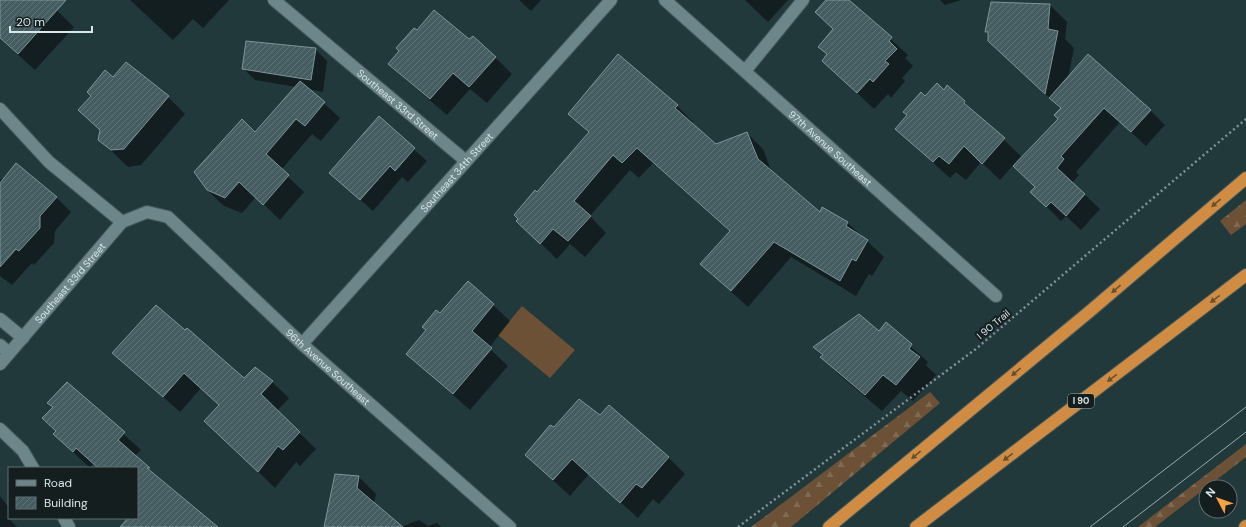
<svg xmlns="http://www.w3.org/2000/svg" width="1246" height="527" viewBox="0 0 1246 527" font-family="'DM Sans',sans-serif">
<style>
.forest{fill:url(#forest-firs)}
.pitch{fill:#6c5136}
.shadow{fill:#0007}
.building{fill:url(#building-hatch);stroke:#7b9598}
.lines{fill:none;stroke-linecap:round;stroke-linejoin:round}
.minor-casing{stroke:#44585a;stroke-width:14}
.highway-casing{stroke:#44585a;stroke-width:14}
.path{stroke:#809295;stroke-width:2.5;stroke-dasharray:2 3;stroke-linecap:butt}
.minor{stroke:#6d8689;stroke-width:12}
.highway{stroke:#d08c42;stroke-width:12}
.tram{stroke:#98a9ab;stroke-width:1}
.oneway{fill:#69502f}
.labels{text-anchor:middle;stroke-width:4;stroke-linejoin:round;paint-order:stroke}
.shield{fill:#141e1f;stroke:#9fabac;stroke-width:1}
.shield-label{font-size:9px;font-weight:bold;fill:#dae7e9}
.street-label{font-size:10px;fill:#dae7e9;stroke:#141e1f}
</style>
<defs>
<pattern id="forest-firs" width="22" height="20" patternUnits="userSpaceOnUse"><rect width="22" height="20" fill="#6c5136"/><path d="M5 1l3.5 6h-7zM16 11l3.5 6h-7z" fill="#806a53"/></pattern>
<pattern id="building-hatch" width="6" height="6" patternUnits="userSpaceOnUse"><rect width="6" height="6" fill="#455d60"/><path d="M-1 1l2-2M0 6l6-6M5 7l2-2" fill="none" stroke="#5f7477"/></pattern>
</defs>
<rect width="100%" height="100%" fill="#22393c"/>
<path class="forest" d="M1246 200V224L1231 235 1220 221Z
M930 392 940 403 791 527H751Z
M1246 444V457L1155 527H1138Z"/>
<path class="pitch" d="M522 306 575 350 550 378 498 335Z"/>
<path class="shadow" d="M0 0H46L74 27 35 70 0 39Z
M130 0H229L203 28 193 19 173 40Z
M519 0H541L531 11Z
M745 0H788L768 22Z
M828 0H848L908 55 905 58 913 66 902 78 905 81 891 98 888 94 874 109 823 61 828 55 834 30Z
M940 0H961L945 5Z
M990 3 1050 5 1067 22 1065 39 1074 48 1068 78 1150 110 1165 125 1146 146 1120 122 1076 172 1079 175 1072 183 1100 209 1081 230 1066 216 1061 221 1032 192 1036 187 1061 109 989 41V35L986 32Z
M417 31 469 41 495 57 512 74 487 103 470 89 447 115 406 80 389 64Z
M315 49 327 61 323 92 308 89 340 118 321 141 312 134 281 170 304 192 280 220 256 197 242 213 224 206 207 190 296 87 255 80 243 68Z
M113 78 168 97 185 114 141 165 128 167 99 139 101 131 93 96Z
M948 87 1021 156 1000 180 981 162 966 180 956 172 950 178 896 129 926 97 944 91Z
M677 106 693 122 691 124 716 145 747 133 763 149 772 173 820 213 823 209 848 223 884 257 872 276 869 274 856 296 791 257 748 307 701 264 730 232 653 163 639 178 630 170 590 216 606 233 585 257 570 244 557 259 534 237 537 193 589 133 569 114Z
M379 118 427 161 408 182 402 177 373 211 343 184Z
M0 179 56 197 71 212 55 231 54 243 34 265 32 263 12 285 0 276Z
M493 305 510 321 489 348 508 366 470 410 407 354 441 315Z
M886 324 928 362 926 365 936 375 913 401 901 391 882 411 838 374 814 347 879 333Z
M114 353 244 380 272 382 289 398 277 411 316 449 300 466 296 462 275 488 222 437 220 406 201 388 180 412Z
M67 383 141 450 135 456 162 481 217 527H133L129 518H137V468H97L93 464 90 468 71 450 57 431 54 408 49 403Z
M554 429 668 457 685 474 659 504 653 499 638 518 589 474 570 496 526 455Z
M336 475 359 477 376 494 374 503 401 527 419 520 428 526 437 523 441 527H333Z
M0 496 9 508 8 518 17 527H0Z"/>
<path class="building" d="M0 0H66L18 54 0 38Z
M826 0H849L892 37 889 41 897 49 885 61 889 64 873 82 870 79 857 93 822 61 827 54 818 47 833 29 815 12Z
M991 2 1050 4 1048 29 1058 31 1045 94 988 41V32H985Z
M434 10 469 39 473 36 496 57 469 87 453 73 430 99 388 64 399 51 396 48 414 28 417 30Z
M246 41 316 48 311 80 242 69Z
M618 54 678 105 675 108 716 144 747 132 758 159 820 212 822 207 848 222 846 226 868 240 856 261 852 259 840 281 774 242 731 291 700 264 730 231 637 148 622 163 613 155 574 201 591 216 568 241 553 229 540 244 516 221 518 219 514 215 535 190 537 192 589 132 568 114Z
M1088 54 1151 110 1131 132 1104 108 1061 156 1064 159 1057 168 1085 194 1066 216 1051 202 1046 207 1030 192 1035 187 1013 166 1058 119 1054 115 1061 108 1049 98Z
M126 62 169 96 124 149 111 150 98 140 100 130 78 110 91 96 87 92 105 70 113 77Z
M300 81 325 102 305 126 296 119 266 154 289 175 263 205 239 182 225 198 207 190 194 172 242 119 255 132Z
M937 83 944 90 947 85 965 101 964 103 1005 138 982 164 964 146 949 164 939 156 933 162 895 129 907 115 903 112 921 92 925 96Z
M379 116 415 148 395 171 390 166 360 200 329 173Z
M16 163 57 197 40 216V228L19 251 16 249 0 267V183Z
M468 281 494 304 472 331 492 348 453 394 406 354 426 330 422 327 436 310 440 313Z
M156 305 185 330 187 328 244 378 255 367 273 381 261 394 300 432 283 450 278 446 258 472 204 421 219 405 184 373 163 397 112 353Z
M859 314 879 331 886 322 912 344 909 349 920 357 896 385 883 375 865 395 820 357 823 355 813 347Z
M67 382 125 432 118 440 150 468H147L218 527H120L128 518H137V468H98L76 448 73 452 53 434 56 431 42 418 53 407 47 403Z
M579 399 600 415 609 405 669 457 642 488 636 484 620 503 572 459 553 480 525 455 550 425 554 427Z
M335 474 359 476 357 488 403 527H324Z"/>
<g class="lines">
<defs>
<g id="minor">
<path id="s1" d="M274 0 466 161"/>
<path id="s2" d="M665 0 996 296"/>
<path d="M745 71 803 0"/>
<path d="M0 109 49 162 122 222"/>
<path d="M0 319 23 338"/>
<path id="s3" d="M302 344 611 0"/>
<path d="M0 345 9 353"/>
<path id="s4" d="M0 364 122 222 147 212 168 217 302 344 510 527"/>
<path d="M0 429 23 451 33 468"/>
<path d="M64 518 69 527"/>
</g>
<path id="highway" d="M829 527 1089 312 1246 178
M916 527 1246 275
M1245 527 1246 526"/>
</defs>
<use href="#minor" class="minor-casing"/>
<use href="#highway" class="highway-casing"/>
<path class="path" d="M738 527 977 348 1246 119"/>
<use href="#minor" class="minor"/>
<use href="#highway" class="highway"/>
<path class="tram" d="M1090 527 1246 407
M1123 527 1246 432"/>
</g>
<defs><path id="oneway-solid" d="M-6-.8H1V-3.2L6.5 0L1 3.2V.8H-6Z"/></defs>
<g class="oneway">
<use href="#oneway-solid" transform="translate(1216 203) rotate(140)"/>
<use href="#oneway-solid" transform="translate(1116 289) rotate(139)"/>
<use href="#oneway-solid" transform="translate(1215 299) rotate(143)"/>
<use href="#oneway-solid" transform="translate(1016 372) rotate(140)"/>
<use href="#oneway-solid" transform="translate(1112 378) rotate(143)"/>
<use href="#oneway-solid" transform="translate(916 455) rotate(140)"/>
<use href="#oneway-solid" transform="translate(1008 457) rotate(143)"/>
</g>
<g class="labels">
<rect class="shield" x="1068" y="394" width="26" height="14" rx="3"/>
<g class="shield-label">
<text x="1081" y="404">I 90</text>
</g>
<g class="street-label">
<text dy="4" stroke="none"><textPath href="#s1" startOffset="162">Southeast 33rd Street</textPath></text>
<text dy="4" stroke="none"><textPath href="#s2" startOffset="222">97th Avenue Southeast</textPath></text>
<text dy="4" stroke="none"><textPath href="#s3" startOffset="231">Southeast 34th Street</textPath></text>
<text dy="4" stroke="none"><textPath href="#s4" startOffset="107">Southeast 33rd Street</textPath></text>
<text transform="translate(993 324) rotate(-40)" y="4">I 90 Trail</text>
<text dy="4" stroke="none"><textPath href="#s4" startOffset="455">96th Avenue Southeast</textPath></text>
</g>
</g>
<rect x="8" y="467" width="130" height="52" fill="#141e1f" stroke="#636e70"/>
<rect x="16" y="480" width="20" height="6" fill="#6d8689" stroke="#636e70"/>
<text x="44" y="487" font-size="12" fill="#dae7e9">Road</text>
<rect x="16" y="497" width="20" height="12" fill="url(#building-hatch)" stroke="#636e70"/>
<text x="44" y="507" font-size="12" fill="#dae7e9">Building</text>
<g transform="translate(1218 499) rotate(311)"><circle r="19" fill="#141e1f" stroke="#636e70"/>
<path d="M0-3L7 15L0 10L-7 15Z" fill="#f5a246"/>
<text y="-6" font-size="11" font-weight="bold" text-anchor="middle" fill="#dae7e9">N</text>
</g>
<path d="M10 26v6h82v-6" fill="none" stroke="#dae7e9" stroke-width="2"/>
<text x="16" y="26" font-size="12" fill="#dae7e9" stroke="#141e1f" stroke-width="3" paint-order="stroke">20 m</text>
</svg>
